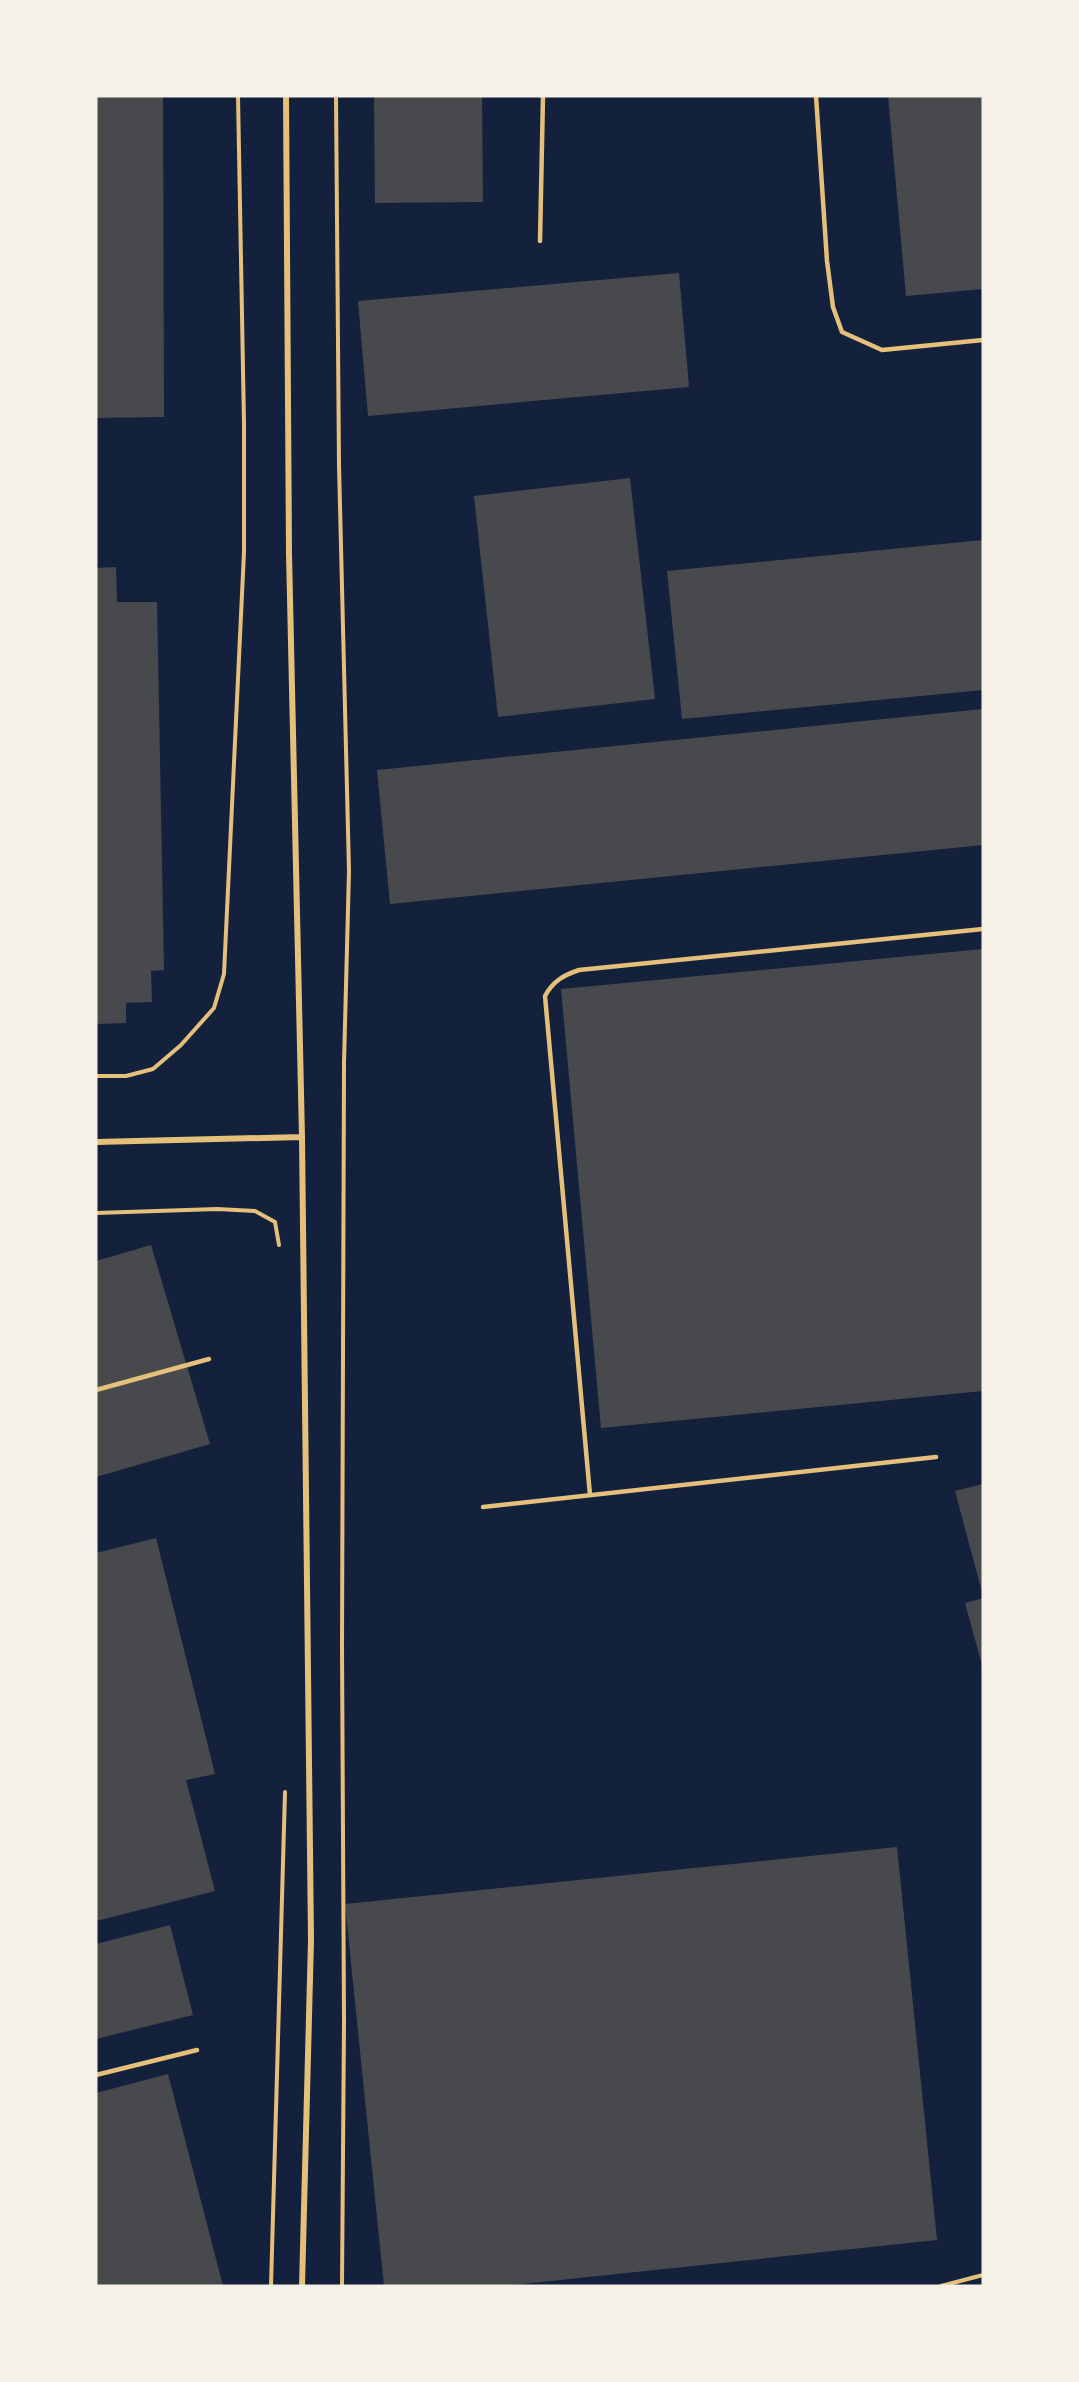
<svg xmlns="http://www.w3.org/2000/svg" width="1079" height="2382" viewBox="0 0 1079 2382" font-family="'Fira Sans Condensed',sans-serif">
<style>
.building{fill:#48494c}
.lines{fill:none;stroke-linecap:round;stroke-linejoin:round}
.path{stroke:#e5c07b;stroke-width:4}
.service{stroke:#e5c07b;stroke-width:4.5}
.minor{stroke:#e5c07b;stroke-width:6}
</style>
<rect width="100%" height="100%" fill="#14213d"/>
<path class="building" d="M96 96H163L164 417 96 418Z
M374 96H482L483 202 375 203Z
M888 96H983V289L906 296Z
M679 273 689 387 368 416 358 301Z
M630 478 655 699 498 717 474 496Z
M983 540V690L682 719 667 571Z
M116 567 117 602H157L164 970 151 971 152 1002 126 1003V1023L96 1024V568Z
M983 709V845L390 904 377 770Z
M983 949V1391L601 1428 561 989Z
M151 1245 210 1444 96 1477V1261Z
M983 1484V1592H982L955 1491Z
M156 1538 215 1774 186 1780 215 1891 96 1921V1553Z
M983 1598V1664L982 1665 965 1603Z
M897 1847 937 2240 504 2286H384L345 1904Z
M170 1925 193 2015 96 2039V1944Z
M168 2074 223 2286H96V2093Z"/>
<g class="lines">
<path class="path" d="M336 96 339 465 349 871 344 1063 342 1646 344 2022 342 2286
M96 1076H126L153 1069 181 1045 214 1008 224 974 244 552V424L238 96
M96 1213 217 1209 255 1211 275 1222 279 1245
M271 2286 285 1792
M941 2286 983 2275"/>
<path class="service" d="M816 96 827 261 833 307 842 332 882 350 983 340
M540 241 543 96
M96 1390 209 1359
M590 1495 545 996C553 981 564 975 579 970L983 929
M483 1507 936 1457
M96 2075 197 2050"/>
<path class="minor" d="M286 96 289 553 302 1137 311 1940 302 2286
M96 1142 302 1137"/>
</g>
<rect width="1079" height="2382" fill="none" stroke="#f6f1e7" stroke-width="195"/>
</svg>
